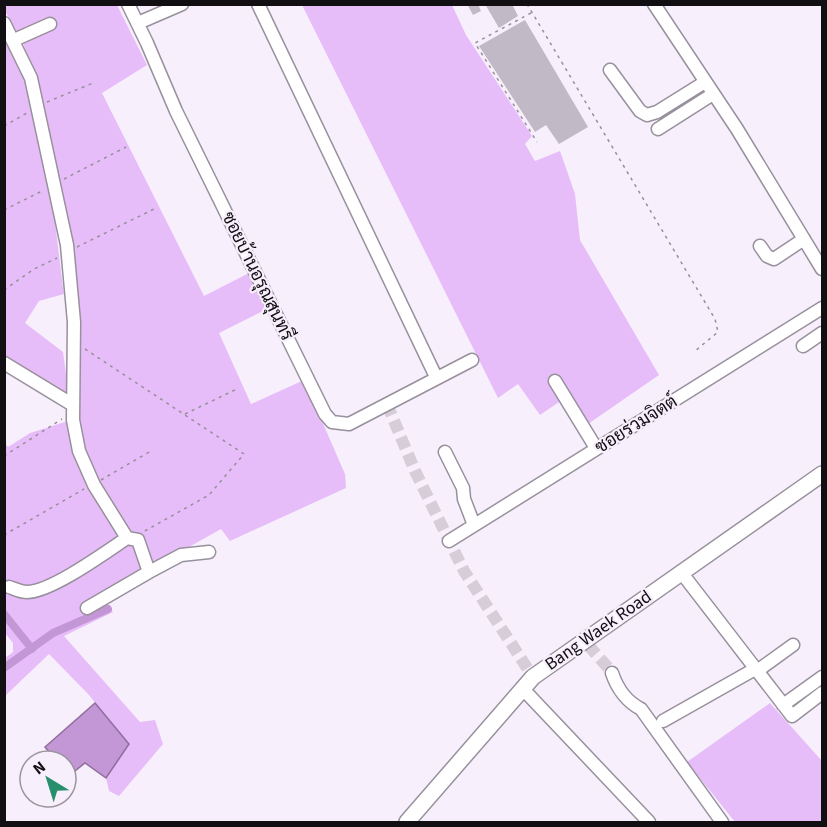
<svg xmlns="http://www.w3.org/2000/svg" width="827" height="827" viewBox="0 0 827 827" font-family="'Source Sans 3',Sarabun,sans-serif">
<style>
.green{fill:#e7bdf9}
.water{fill:#c396d6;stroke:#8e6e9c;stroke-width:1.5}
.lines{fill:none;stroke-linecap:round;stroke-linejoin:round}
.canal{stroke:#c396d6;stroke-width:8}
.building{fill:#c1b9c5}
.minor-tunnel{stroke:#d6cdd9;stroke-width:12;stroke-dasharray:12 6;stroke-linecap:butt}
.minor-casing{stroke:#98909c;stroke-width:15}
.major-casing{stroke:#98909c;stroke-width:18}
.path{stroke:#958f98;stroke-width:1.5;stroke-dasharray:3 4.5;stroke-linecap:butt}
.minor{stroke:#fff;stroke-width:12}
.major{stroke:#fff;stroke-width:15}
.labels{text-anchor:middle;stroke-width:4.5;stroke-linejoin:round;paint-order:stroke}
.street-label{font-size:18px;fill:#120f13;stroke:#f8effc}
</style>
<rect width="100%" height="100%" fill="#f8effc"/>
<path class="green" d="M5 5H117L147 65 102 93 204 296 249 273 267 309 219 333 251 404 304 380 345 474 346 488 230 541 221 529 102 596 113 612 64 636 140 722 155 720 163 744 119 796 109 791 106 778 128 744 89 695 49 654 5 696V658L13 652V643L4 632V442L8 447 30 433 68 421V396L5 358V36C49 108 52 211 64 294L39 301 25 323 63 352 68 389 70 230 44 111 23 43 5 11Z
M302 5H452L466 35 532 136 525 144 535 161 560 151 575 194 580 240 659 375 588 424 559 402 540 415 518 384 498 398Z
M770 703 822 761V822H735L687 762Z"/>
<path class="water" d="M95 703 129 744 106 778 85 763 70 775 66 771V761H57L45 747Z"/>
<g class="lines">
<path class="canal" d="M4 614 32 649
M4 668 53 633 108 609"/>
</g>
<path class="building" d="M467 4H478L481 11 473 15Z
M485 4H512L518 16 499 28Z
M525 20 588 127 559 144 546 125 535 132 479 46Z"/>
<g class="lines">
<path class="minor-tunnel" d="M387 404 415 471 464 571 533 677
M588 645 611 671"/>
<defs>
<path id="minor" d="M128 4 147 43 176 111 325 414 332 422 349 424 472 360
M258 4 436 377
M654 4 737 129 822 269
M4 23 31 78 67 245 74 322 73 420 79 451 94 485 127 538
M138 23 182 4
M14 40 50 24
M610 70 640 111 647 115 657 112 705 82
M658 129 713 94
M760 246 767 256 774 259 804 239
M803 346 822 333
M4 363 73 405
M555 381 596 448
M445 452 463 488 464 499 474 525
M449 541 822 308
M149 572 181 555 209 552
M681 572 792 716 822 693
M9 587C15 589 21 592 27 592 51 592 106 552 127 538L138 540 149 572 87 608
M757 671 793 645
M612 673C617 688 627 702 641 709L722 822
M522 688 649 822
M783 705 822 677
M663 721 755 669"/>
<path id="major" d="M407 822 533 677 822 474"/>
</defs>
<use href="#minor" class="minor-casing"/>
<use href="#major" class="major-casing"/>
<path class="path" d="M527 4 715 319 718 332 695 351
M531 13 475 43 537 142
M47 102 93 83
M4 126 27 113
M64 179 126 147
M4 210 44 190
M77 247 154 209
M4 290 34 269 57 258
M85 349 244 454 209 495 143 532
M185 414 239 388
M4 456 62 419
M101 480 151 451
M4 535 84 489"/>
<use href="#minor" class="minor"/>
<use href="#major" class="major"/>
</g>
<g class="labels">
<g class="street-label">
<text transform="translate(258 276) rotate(64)" y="6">ซอยบ้านอรุณสุนทรี</text>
<text transform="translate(636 424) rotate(-32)" y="6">ซอยร่วมจิตต์</text>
<text transform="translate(598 630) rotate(-35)" y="6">Bang Waek Road</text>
</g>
</g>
<rect width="827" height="827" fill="none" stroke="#120f13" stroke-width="12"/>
<g transform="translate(48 779) rotate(322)"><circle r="28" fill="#f8effc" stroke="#9c959f" stroke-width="1.5"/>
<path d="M0-4.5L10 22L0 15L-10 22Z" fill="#288f6c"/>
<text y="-9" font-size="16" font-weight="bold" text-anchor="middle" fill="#120f13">N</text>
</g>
</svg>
